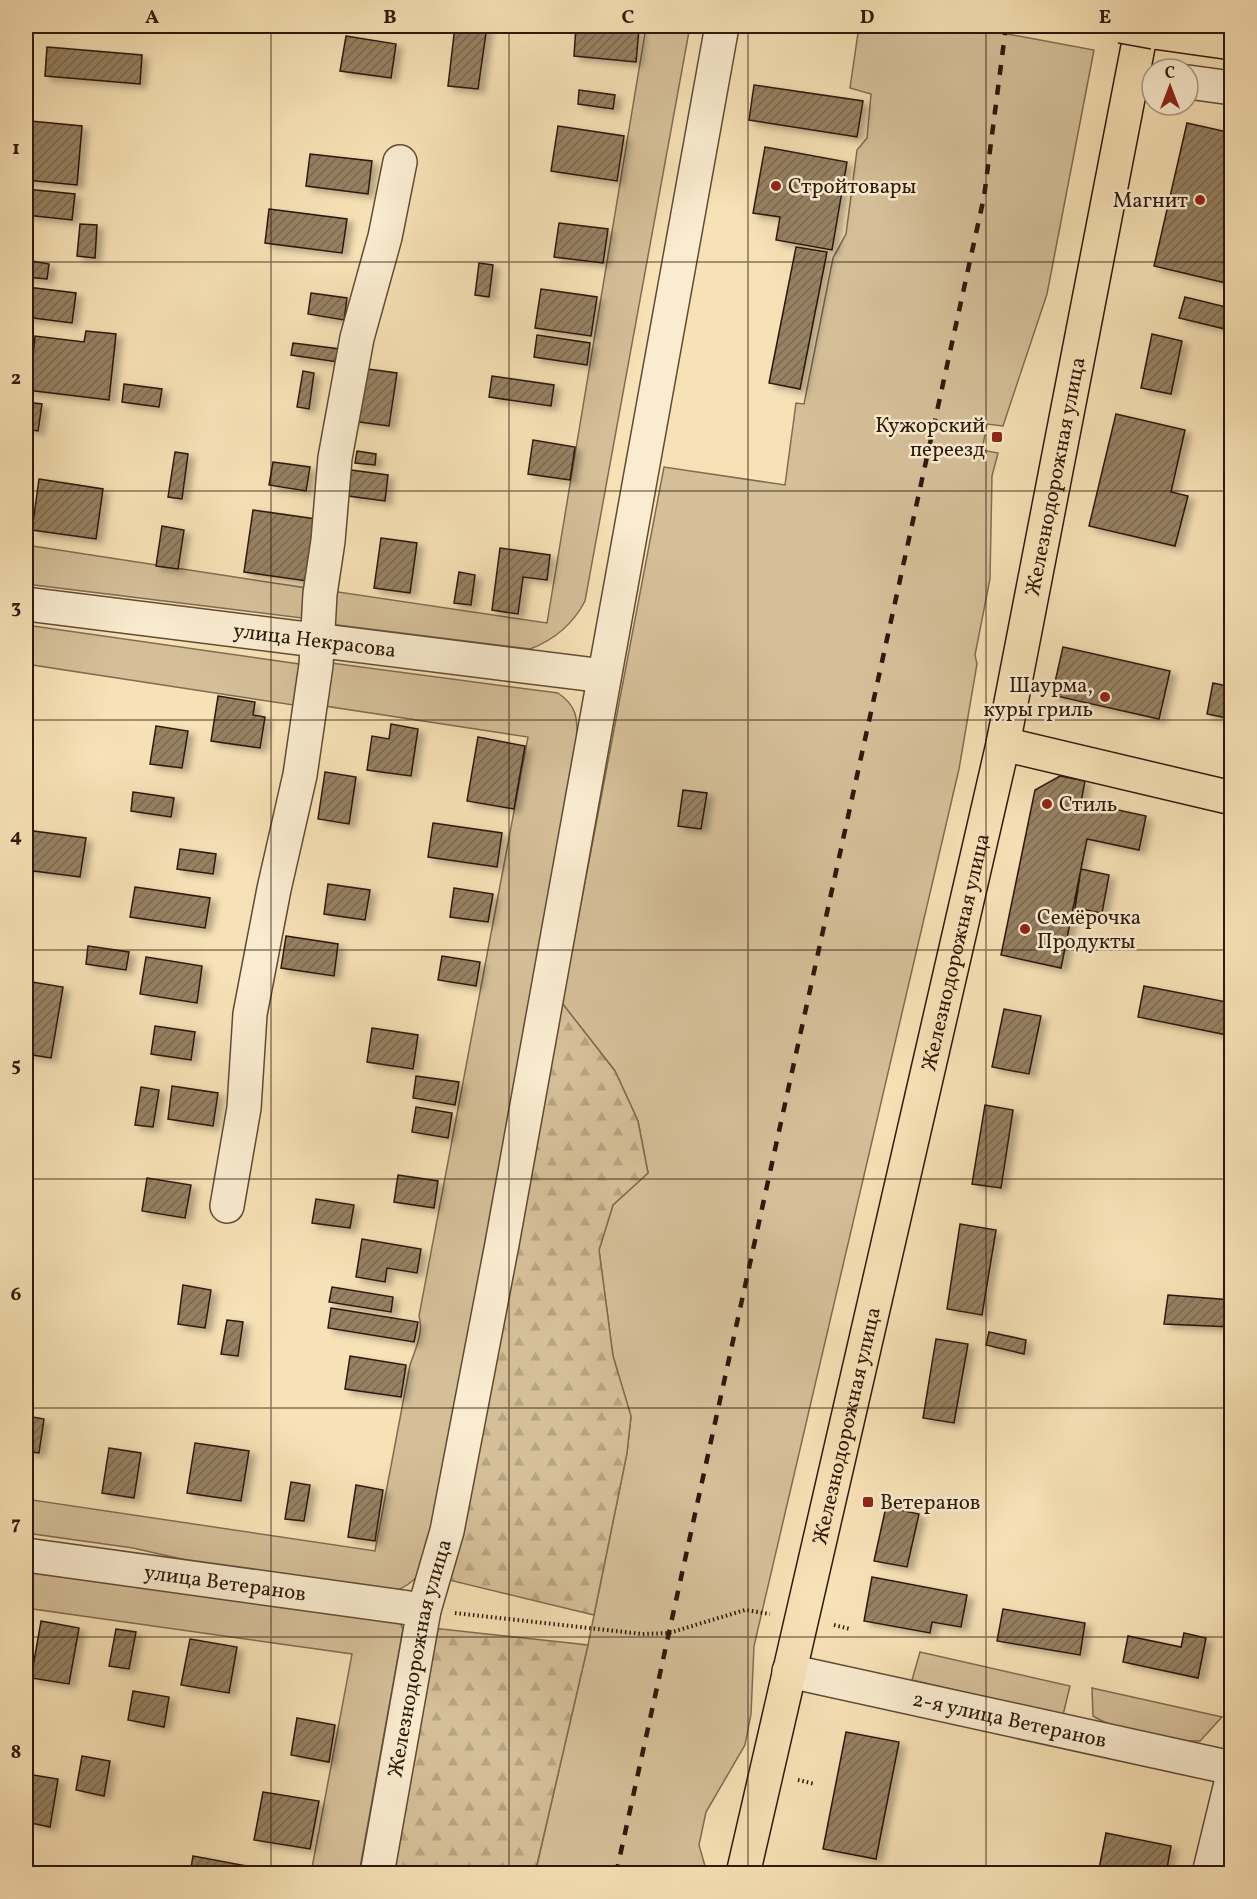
<svg xmlns="http://www.w3.org/2000/svg" width="1257" height="1899" viewBox="0 0 1257 1899" font-family="Vollkorn,serif">
<style>
.green{fill:#d5bf99;stroke:#816c52;stroke-width:1.5}
.forest{fill:url(#forest-firs);stroke:#816c52;stroke-width:1.5}
.building{fill:url(#building-hatch);stroke:#2d190a;stroke-width:1.5;filter:url(#shadow)}
.lines{fill:none;stroke-linecap:round;stroke-linejoin:round}
.minor-casing{stroke:#604b35;stroke-width:36}
.major-casing{stroke:#2d190a;stroke-width:36}
.path{stroke:#2d190a;stroke-width:4;stroke-dasharray:1.5 3;stroke-linecap:butt}
.minor{stroke:#faecd0;stroke-width:33}
.major{stroke:#f7e1b6;stroke-width:33}
.rail{stroke:#2d190a;stroke-width:4.5;stroke-dasharray:10 10;stroke-linecap:butt}
.major-bridge-casing{stroke:#2d190a;stroke-width:36;stroke-linecap:butt}
.major-bridge{stroke:#f7e1b6;stroke-width:33}
.grid{fill:none;stroke:#2d190a;stroke-width:1.5;stroke-opacity:0.55}
.poi-dot{fill:#8f2418;stroke:#faecd0;stroke-width:2}
.labels{text-anchor:middle;stroke-width:5;stroke-linejoin:round;paint-order:stroke}
.poi-label{font-size:21px;fill:#2d190a;stroke:#faecd0;text-anchor:start}
.street-label{font-size:21px;fill:#2d190a;stroke:#faecd0}
.neatline{fill:none;stroke:#2d190a;stroke-width:2}
.grid-label{font-size:20px;text-anchor:middle;font-weight:bold;fill:#2d190a}
</style>
<defs>
<pattern id="forest-firs" width="22" height="20" patternUnits="userSpaceOnUse" patternTransform="scale(1.5)"><rect width="22" height="20" fill="#d5bf99"/><path d="M5 1l3.5 6h-7zM16 11l3.5 6h-7z" fill="#b7a482"/></pattern>
<pattern id="building-hatch" width="6" height="6" patternUnits="userSpaceOnUse" patternTransform="scale(1.5)"><rect width="6" height="6" fill="#968163"/><path d="M-1 1l2-2M0 6l6-6M5 7l2-2" fill="none" stroke="#7b6950"/></pattern>
<filter id="shadow"><feDropShadow dx="6" dy="4" stdDeviation="3" flood-color="#0004"/></filter>
</defs>
<rect width="100%" height="100%" fill="#f7e1b6"/>
<filter id="stains"><feTurbulence type="fractalNoise" baseFrequency=".00333" numOctaves="4"/><feColorMatrix values="0 0 0 0 .2 0 0 0 0 .09 0 0 0 0 .02 0 0 0 .5 -.17"/></filter>
<radialGradient id="worn" r=".72"><stop offset=".6" stop-color="#630" stop-opacity="0"/><stop offset="1" stop-color="#630" stop-opacity=".3"/></radialGradient>
<path class="green" d="M584 26H690L585 601C573 624 554 640 530 649L321 623 325 590 547 623 645 33Z
M859 26H964L1094 50 1047 294 1003 426 987 424 982 450 998 453 992 476 990 579 975 655 977 664 959 769 754 1646 751 1714 745 1745 706 1812 699 1845 707 1873 535 1874 588 1645 627 1453 631 1417 613 1356 599 1250 613 1205 648 1173 638 1121 615 1071 562 1003 664 467 785 485 796 403 804 404 833 258 846 234 857 150 867 138 871 94 850 88Z
M26 545 307 588 302 618 26 584Z
M26 625 306 665 300 706 26 664Z
M331 663 558 693C580 708 577 722 577 747L439 1531C427 1562 425 1580 391 1593L221 1568 133 1548 26 1533V1499L375 1551 410 1365C415 1350 424 1332 419 1316L528 737 325 706Z
M26 1572 399 1621 403 1629 359 1873H311L352 1654 26 1608Z
M920 1652 1070 1686 1063 1715 912 1680Z
M1092 1688 1222 1717 1200 1741C1170 1742 1119 1732 1093 1716Z"/>
<path class="forest" d="M562 1003 615 1071 638 1121 648 1173 613 1205 599 1250 613 1356 631 1416 627 1453 594 1615 449 1580Z
M432 1628 588 1645 535 1873 388 1874Z"/>
<path class="building" d="M455 26H487L478 89 448 86Z
M576 26 639 29 636 62 574 56Z
M346 36 396 44 391 78 340 71Z
M47 47 142 55 140 84 45 76Z
M754 85 863 101 857 137 749 120Z
M579 90 615 95 613 109 578 104Z
M30 121 82 126 77 185 26 180Z
M1187 123 1232 133 1230 284 1154 266Z
M558 126 624 136 617 181 551 171Z
M765 147 847 162 832 250 776 240 780 217 753 213Z
M310 154 372 161 368 194 306 186Z
M26 189 75 194 72 220 26 215Z
M269 209 347 219 342 253 265 243Z
M559 223 608 229 603 263 554 257Z
M80 224 97 225 95 258 77 256Z
M796 247 827 252 800 389 769 383Z
M26 260 49 264 47 279 26 277Z
M479 263 493 265 489 297 475 295Z
M27 287 76 293 72 323 26 317Z
M541 289 597 297 591 336 535 328Z
M311 293 347 298 344 320 308 314Z
M1185 297 1230 308 1225 329 1179 318Z
M86 331 116 334 109 400 27 390 30 371H26V355L33 356 35 336 84 342Z
M1152 334 1182 341 1171 394 1141 388Z
M537 335 590 343 587 365 534 357Z
M293 343 340 349 338 362 291 355Z
M360 368 397 373 389 426 352 421Z
M303 371 314 373 309 409 297 407Z
M492 376 554 385 551 406 489 397Z
M124 384 162 389 159 407 122 402Z
M26 402 42 404 38 431 26 429Z
M1116 414 1185 430 1171 492 1188 496 1175 546 1089 526Z
M533 440 575 447 570 480 528 474Z
M357 451 376 454 375 465 355 463Z
M175 452 188 454 182 499 168 497Z
M273 462 310 467 306 491 269 485Z
M351 470 388 475 385 501 348 496Z
M39 479 103 489 96 539 32 530Z
M253 510 316 519 307 581 244 572Z
M162 526 184 530 178 569 156 566Z
M381 538 417 543 410 593 374 588Z
M500 548 550 555 547 580 523 577 518 614 492 610Z
M459 572 475 575 471 605 454 603Z
M1063 647 1170 671 1159 719 1052 695Z
M1213 683 1232 687V719L1207 714Z
M218 696 255 702 253 715 265 717 260 748 211 741Z
M391 724 418 729 411 776 367 770 372 736 389 739Z
M156 726 188 731 182 768 150 764Z
M478 737 525 746 514 809 467 801Z
M325 772 356 777 349 824 318 819Z
M1060 776 1085 781 1081 802 1146 816 1139 850 1087 839 1061 968 1001 955 1035 790Z
M683 790 707 793 701 829 678 826Z
M133 792 174 798 171 817 131 811Z
M433 823 502 833 497 867 428 857Z
M26 830 86 838 80 877 26 870Z
M180 849 216 854 213 874 177 869Z
M1081 869 1109 875 1102 913 1075 908Z
M328 884 370 890 365 920 324 914Z
M135 887 210 898 205 928 130 917Z
M454 888 493 894 488 922 450 917Z
M286 936 338 944 334 976 281 968Z
M88 946 129 952 126 970 86 964Z
M442 956 480 962 476 986 438 980Z
M146 957 202 966 197 1003 140 994Z
M26 981 63 987 51 1058 26 1054Z
M1144 986 1232 1003V1036L1138 1017Z
M1004 1009 1041 1016 1029 1074 992 1067Z
M155 1026 195 1032 191 1060 151 1054Z
M372 1028 418 1035 413 1069 367 1062Z
M416 1076 459 1082 455 1105 413 1098Z
M172 1086 218 1093 213 1126 168 1119Z
M141 1087 159 1090 153 1127 135 1125Z
M985 1105 1013 1110 1001 1188 972 1184Z
M416 1107 452 1113 448 1138 412 1132Z
M398 1175 438 1181 434 1208 394 1202Z
M147 1178 191 1185 185 1218 142 1211Z
M316 1199 354 1205 350 1228 312 1223Z
M960 1224 996 1230 982 1315 947 1309Z
M362 1239 421 1249 417 1273 387 1268 385 1282 356 1277Z
M183 1285 211 1290 205 1328 178 1324Z
M332 1287 393 1297 391 1312 329 1302Z
M1168 1295 1232 1300V1327L1164 1324Z
M331 1308 418 1322 414 1342 328 1328Z
M227 1320 243 1322 238 1356 221 1354Z
M989 1332 1026 1340 1024 1354 986 1345Z
M936 1339 968 1344 954 1423 923 1418Z
M350 1356 406 1365 401 1397 345 1389Z
M27 1416 44 1419 39 1453 26 1451Z
M195 1443 249 1451 241 1501 187 1493Z
M109 1448 141 1453 134 1498 102 1493Z
M291 1482 310 1485 304 1521 285 1519Z
M356 1485 383 1490 375 1541 348 1537Z
M886 1507 919 1514 907 1567 874 1561Z
M872 1577 967 1595 961 1627 932 1622 930 1633 864 1621Z
M1003 1609 1085 1623 1080 1655 997 1641Z
M41 1621 79 1628 69 1684 31 1678Z
M116 1629 136 1632 129 1669 109 1666Z
M1184 1633 1206 1638 1198 1678 1123 1662 1128 1636 1181 1647Z
M190 1639 237 1647 229 1693 181 1685Z
M133 1691 169 1697 164 1727 128 1720Z
M297 1718 335 1725 329 1762 291 1755Z
M846 1732 899 1742 876 1859 823 1849Z
M82 1756 110 1761 104 1796 76 1790Z
M27 1774 58 1779 50 1827 26 1822Z
M263 1792 319 1801 310 1849 254 1840Z
M1106 1833 1171 1846 1166 1874H1098Z
M193 1856 268 1870V1874H190Z"/>
<g class="lines">
<defs>
<g id="minor">
<path d="M1188 82 1232 88"/>
<path id="s1" d="M26 604 604 676"/>
<path d="M227 1206 244 1108 250 1014 274 889 300 775 316 665 320 594 328 541 335 458 357 338 385 237 400 162"/>
<path id="s2" d="M26 1555 424 1610"/>
<path id="s3" d="M789 1671 1232 1768"/>
<path id="s4" d="M377 1874 424 1610 447 1531 502 1244 722 26"/>
<path d="M1209 1874 1232 1779"/>
</g>
<g id="major">
<path d="M1154 32 1232 43"/>
<path d="M1003 744 1232 798"/>
<path id="s5" d="M743 1874 1003 744 1142 26"/>
</g>
</defs>
<use href="#minor" class="minor-casing"/>
<use href="#major" class="major-casing"/>
<path class="path" d="M455 1613 642 1634 669 1633 745 1610 770 1614
M834 1625 850 1629
M798 1780 815 1784"/>
<use href="#minor" class="minor"/>
<use href="#major" class="major"/>
<path class="rail" d="M616 1874 984 197 1006 26"/>
<defs>
<path id="major-bridge" d="M1121 26 1154 32"/>
</defs>
<use href="#major-bridge" class="major-bridge-casing"/>
<use href="#major-bridge" class="major-bridge"/>
</g>
<path class="grid" d="M271 26V1874M509 26V1874M748 26V1874M986 26V1874M26 262H1232M26 491H1232M26 720H1232M26 950H1232M26 1179H1232M26 1408H1232M26 1637H1232"/>
<g class="poi-dot">
<circle cx="776" cy="186" r="6"/>
<circle cx="1200" cy="200" r="6"/>
<rect x="991" y="431" width="12" height="12" rx="3"/>
<circle cx="1105" cy="697" r="6"/>
<circle cx="1047" cy="804" r="6"/>
<circle cx="1025" cy="929" r="6"/>
<rect x="862" y="1496" width="12" height="12" rx="3"/>
</g>
<g class="labels">
<g class="poi-label">
<text x="788" y="193">Стройтовары</text>
<text x="1188" y="207" text-anchor="end">Магнит</text>
<text x="985" y="432" text-anchor="end">Кужорский<tspan x="985" dy="24">переезд</tspan></text>
<text x="1093" y="692" text-anchor="end">Шаурма,<tspan x="1093" dy="24">куры гриль</tspan></text>
<text x="1059" y="811">Стиль</text>
<text x="1037" y="924">Семёрочка<tspan x="1037" dy="24">Продукты</tspan></text>
<text x="880" y="1509">Ветеранов</text>
</g>
<g class="street-label">
<text dy="7" stroke="none"><textPath href="#s5" startOffset="1432">Железнодорожная улица</textPath></text>
<text dy="7" stroke="none"><textPath href="#s1" startOffset="291">улица Некрасова</textPath></text>
<text dy="7" stroke="none"><textPath href="#s5" startOffset="946">Железнодорожная улица</textPath></text>
<text dy="7" stroke="none"><textPath href="#s5" startOffset="460">Железнодорожная улица</textPath></text>
<text dy="7" stroke="none"><textPath href="#s2" startOffset="201">улица Ветеранов</textPath></text>
<text dy="7" stroke="none"><textPath href="#s4" startOffset="220">Железнодорожная улица</textPath></text>
<text dy="7" stroke="none"><textPath href="#s3" startOffset="226">2-я улица Ветеранов</textPath></text>
</g>
</g>
<rect width="1257" height="1899" fill="none" stroke="#f7e1b6" stroke-width="66"/>
<g transform="translate(1170 87)"><circle r="28" fill="#faecd0" stroke="#a89881" stroke-width="1.5"/>
<path d="M0-4.5L10 22L0 15L-10 22Z" fill="#8f2418"/>
<text y="-9" font-size="16" font-weight="bold" text-anchor="middle" fill="#2d190a">С</text>
</g>
<rect x="33" y="33" width="1191" height="1833" class="neatline"/>
<g class="grid-label">
<text x="152" y="23">A</text>
<text x="390" y="23">B</text>
<text x="628" y="23">C</text>
<text x="867" y="23">D</text>
<text x="1105" y="23">E</text>
<text x="16" y="154">1</text>
<text x="16" y="384">2</text>
<text x="16" y="613">3</text>
<text x="16" y="842">4</text>
<text x="16" y="1071">5</text>
<text x="16" y="1300">6</text>
<text x="16" y="1529">7</text>
<text x="16" y="1758">8</text>
</g>
<rect width="100%" height="100%" filter="url(#stains)"/>
<rect width="100%" height="100%" fill="url(#worn)"/>
</svg>
